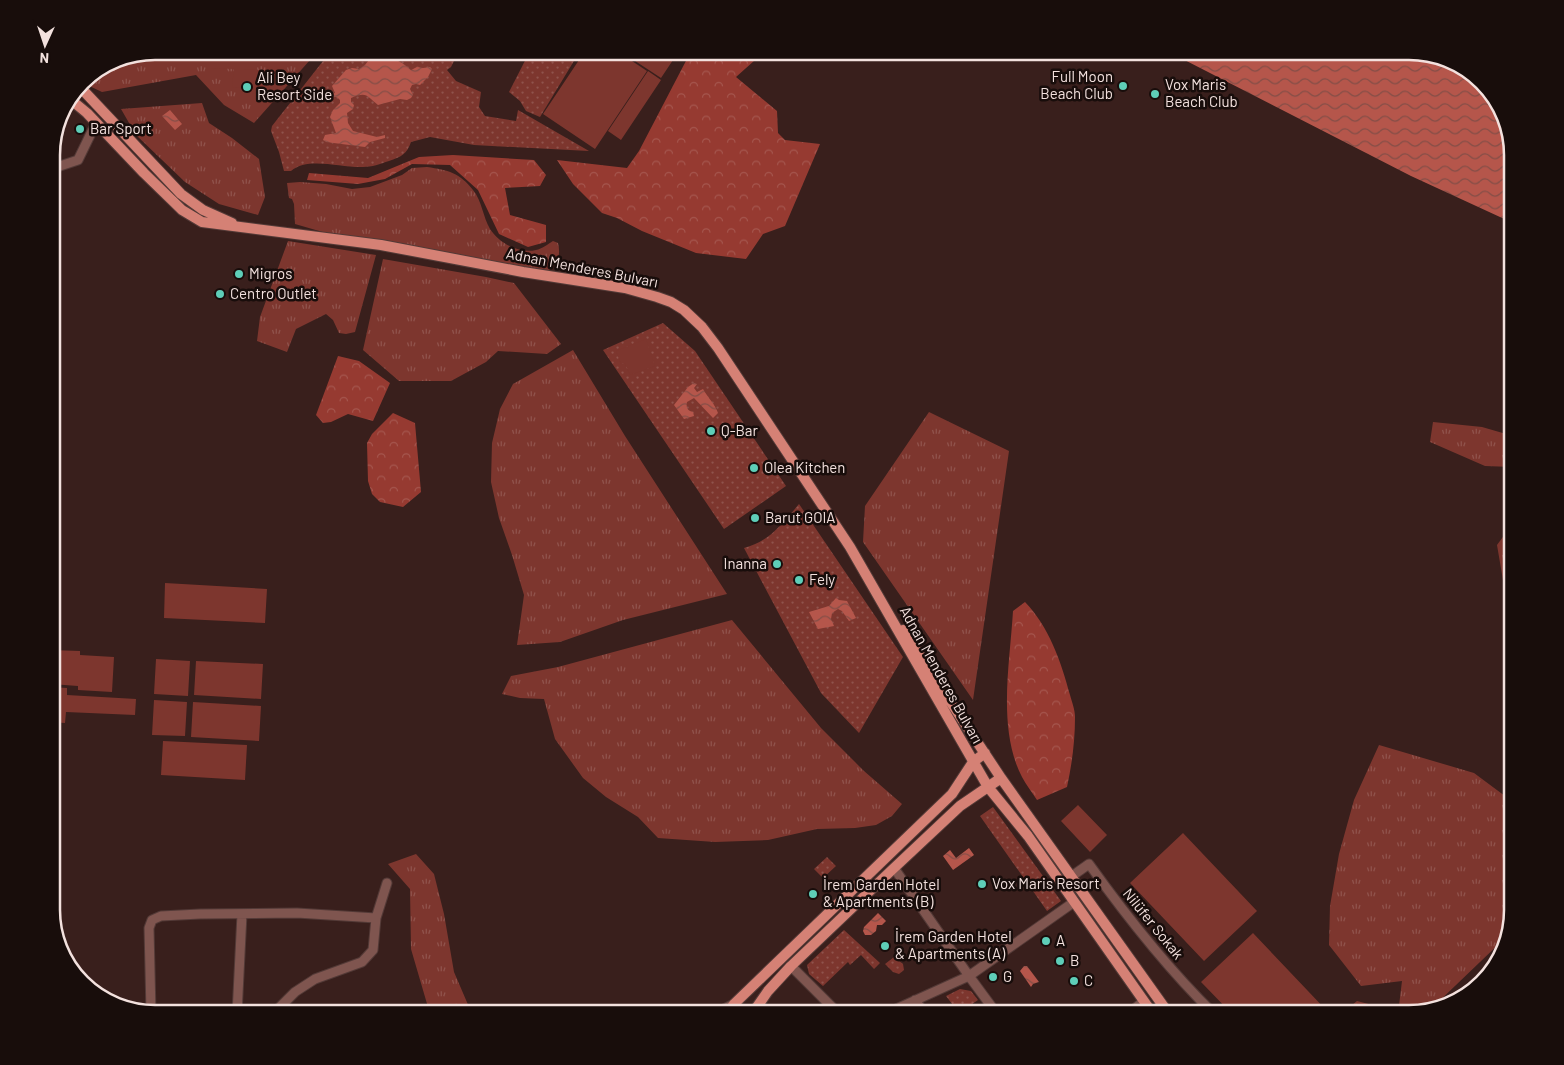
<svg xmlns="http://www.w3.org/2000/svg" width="1564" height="1065" viewBox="0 0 1564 1065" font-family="Barlow,sans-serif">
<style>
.grass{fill:url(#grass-tufts)}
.forest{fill:url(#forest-crowns)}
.park{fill:url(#park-dots)}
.pitch{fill:#7d362e}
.water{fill:url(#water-waves)}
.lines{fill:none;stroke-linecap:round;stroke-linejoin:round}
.minor-casing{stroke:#533a37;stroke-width:11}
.major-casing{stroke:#533a37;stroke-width:12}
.minor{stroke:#7f554f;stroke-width:9}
.major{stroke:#d58175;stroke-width:10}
.poi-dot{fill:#5eceb8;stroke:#180d0b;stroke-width:2}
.labels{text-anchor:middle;stroke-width:5;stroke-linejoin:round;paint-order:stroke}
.poi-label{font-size:15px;fill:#f3e1de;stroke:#180d0b;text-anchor:start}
.street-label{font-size:15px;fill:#f3e1de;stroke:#180d0b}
.rim{fill:none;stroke:#f3e1de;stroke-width:2.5}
</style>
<defs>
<pattern id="grass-tufts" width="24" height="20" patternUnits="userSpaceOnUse" patternTransform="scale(1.25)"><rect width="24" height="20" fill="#7d362e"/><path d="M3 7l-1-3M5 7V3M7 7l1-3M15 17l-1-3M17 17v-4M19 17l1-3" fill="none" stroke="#90534c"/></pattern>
<pattern id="forest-crowns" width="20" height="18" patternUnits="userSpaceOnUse" patternTransform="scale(1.25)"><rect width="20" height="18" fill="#963a31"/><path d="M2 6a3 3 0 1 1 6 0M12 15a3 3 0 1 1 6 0" fill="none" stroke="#a5564e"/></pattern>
<pattern id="park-dots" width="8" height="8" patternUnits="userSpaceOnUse" patternTransform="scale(1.25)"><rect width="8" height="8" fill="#7d362e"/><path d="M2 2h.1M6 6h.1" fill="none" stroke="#90534c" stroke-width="1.8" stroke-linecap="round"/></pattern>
<pattern id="water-waves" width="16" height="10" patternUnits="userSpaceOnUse" patternTransform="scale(1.25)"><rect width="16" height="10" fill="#b5564b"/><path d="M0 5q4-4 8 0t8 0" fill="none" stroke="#844e47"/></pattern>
</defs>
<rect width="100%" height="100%" fill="#391f1c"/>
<path class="grass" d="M155 51H318L254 123 224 105 196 75 102 92 81 82 115 59Z
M202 103 209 123 232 138 259 159 265 197 258 215 219 204 185 182 136 135 121 109Z
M427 167C448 170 460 173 473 190 482 201 483 217 490 229 499 243 519 254 536 250 542 249 548 244 553 241L558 243C561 255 558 265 546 272L333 235 295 224 294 204 292 199 289 198 287 183 300 182 326 184 352 189 370 187 402 175 412 168Z
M288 241 376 255 355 332 346 334 339 333 333 320 326 314 296 329 287 352 257 341 260 317Z
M383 259 486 277 514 283 561 344 547 354 498 351 486 362 451 381H399L363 350Z
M573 350 625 436 727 594 623 620 560 642 517 645 524 595 512 555 499 518 491 482 492 443 500 409 513 384Z
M929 412 1009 451 973 700 863 542 865 506Z
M1433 422 1482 427 1513 436V467L1485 466 1430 442Z
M1513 529V582L1504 586 1497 545 1508 530Z
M732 620 821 728 864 771 902 804 892 816 876 825 855 828 817 829 768 840 715 842 658 838 638 817 606 797 583 778 555 739 544 699 520 698 502 694 511 676 558 667Z
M1379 745 1474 773 1513 802V911L1504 939 1432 1008 1410 1014H1398L1402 981 1361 986 1329 945 1330 906 1339 854 1354 800Z
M416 854 434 874 444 914 454 972 472 1014H430L411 949 410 889 388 864Z
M1357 1001 1376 1006 1391 1014H1344L1346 1010Z"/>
<path class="forest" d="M694 51H765L736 77 777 111 778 133 785 140 820 144 785 226 763 234 746 259 696 253 642 231 617 218 602 213 573 184 557 160 627 168 639 151 688 57Z
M453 155 534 160 546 175 540 186 505 188 510 215 546 225V242L528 247 499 234 478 190 450 165 412 164 385 179 358 184 307 180 309 173 368 178 419 157Z
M338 356 359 361 390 383 373 421 348 414 331 422 323 423 316 415Z
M393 413 415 423 421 492 403 507 380 502 372 494 368 481 367 443 372 434Z
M1025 602C1049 627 1061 661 1070 695 1072 702 1075 710 1075 717 1075 741 1072 764 1067 787L1037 800C1032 792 1026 785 1022 777 997 729 1010 663 1013 611Z"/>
<path class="park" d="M334 51H447L446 54 454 61 451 67 447 70 456 81 481 92 479 107 485 116 516 121 518 110 589 151 474 145 430 137 411 142C407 154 401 157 389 161 380 164 372 167 363 167 341 168 308 156 291 171H284L279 152 271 131 272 126 323 61Z
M530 51H580L540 117 526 111 520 101 509 92Z
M663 323 695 351 786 486 724 529 603 350Z
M799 504 903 657 859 733 821 693 744 548C769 542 783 523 799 504Z
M993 807 1061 901 1047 911 980 816Z
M827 857 836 866 823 878 814 869Z
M844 930 880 963 874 969 861 955 850 965 848 962 823 986 809 974 807 965Z
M894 957 903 964 904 970 899 974 893 972 885 964Z
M960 989 971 991 978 1000 959 1013 946 996Z"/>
<path class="pitch" d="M210 51H244V69L269 71 268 89 232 87 234 69 210 68Z
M585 51H617L647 71 595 149 543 114Z
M620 51H679L661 78Z
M648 71 661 80 621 140 608 131Z
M646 339 655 366 630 375 625 363 621 364 616 351Z
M165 583 267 589 265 623 164 618Z
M51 650 80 651V655L114 657 112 692 78 690V686L51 684Z
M156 659 190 661 188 696 154 694Z
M196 661 263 664 261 699 194 695Z
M51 687 67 688V695L136 699 135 715 66 712 65 723 51 722Z
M154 700 187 702 185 736 152 735Z
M193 702 261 706 259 741 191 737Z
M163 741 247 745 245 780 161 775Z
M1078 805 1107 835 1090 852 1061 821Z
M1183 833 1257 911 1204 961 1130 883Z
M1253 933 1327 1011 1324 1014H1232L1201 982Z"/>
<path class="water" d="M1167 51H1409L1467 69 1499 103 1513 154V223L1411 176Z
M372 56C377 57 380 57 385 57 393 57 405 64 411 70L417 67 423 68 430 67 432 69 428 77 420 85 416 84 412 85 410 89 413 95 411 98 407 100 400 99 378 105C367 96 367 91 351 98V102L354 105 353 109 347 113 348 123 353 131 377 137 385 135V138L370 142 365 147 326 142 323 140 325 135 336 133 330 117 333 110 340 103V100L337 97H332L331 94 335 93 332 86 346 70 352 68 359 69 365 65Z
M170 110 182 124 175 130 162 116Z
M694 383 697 384 694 388 697 392 703 389C708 398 715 404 718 413L713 418 694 398 687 402C686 407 687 411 693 412L694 416 684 419 674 405 688 387Z
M836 598 839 600 847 601 856 618 849 621 842 611 838 609 832 613 831 619 834 626 818 629 809 612 829 606Z
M969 848 974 855 953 870 943 856 950 850 956 858Z
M878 913 886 921 882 925H877L876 931 871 935H865L863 931 864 927Z
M1024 966H1027L1039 982 1033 984 1031 987 1020 971Z"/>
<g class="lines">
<defs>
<path id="minor" d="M57 167 78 160 96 123
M894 868 969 976 997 1014
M1072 876 1089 864C1127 917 1167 968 1214 1014
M791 966 839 1014
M915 1000 925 1014
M151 1013 149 928 152 920 161 916 200 914 297 913 376 918
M237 1014 242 914
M273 1014 295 992 315 979 362 962 373 950 376 918 387 883
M714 1014 734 1004
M885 1014 969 976 1074 902
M1128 1014 1144 1001"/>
<path id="major" d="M78 87 81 88 181 194 203 210 232 223
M70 99 87 113 144 173 182 210 202 222 381 245 523 272 625 288 657 297 671 302 684 310 702 327 718 348 850 547 988 787 1028 836 1153 1014
M903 630 1001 778 1169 1014
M727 1014 734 1004 952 794 973 762 985 753
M752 1014 768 991 791 966 894 868 960 806 1001 778"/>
</defs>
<use href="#minor" class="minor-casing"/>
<use href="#major" class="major-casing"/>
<use href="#minor" class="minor"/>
<use href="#major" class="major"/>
</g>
<g class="poi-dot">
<circle cx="1123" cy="86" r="5"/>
<circle cx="247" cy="87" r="5"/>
<circle cx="1155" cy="94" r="5"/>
<circle cx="80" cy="129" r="5"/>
<circle cx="239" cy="274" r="5"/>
<circle cx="220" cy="294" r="5"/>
<circle cx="711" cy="431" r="5"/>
<circle cx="754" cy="468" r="5"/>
<circle cx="755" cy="518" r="5"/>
<circle cx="777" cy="564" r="5"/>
<circle cx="799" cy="580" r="5"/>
<circle cx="982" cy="884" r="5"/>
<circle cx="813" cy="894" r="5"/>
<circle cx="1046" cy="941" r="5"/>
<circle cx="885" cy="946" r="5"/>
<circle cx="1060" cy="961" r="5"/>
<circle cx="993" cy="977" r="5"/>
<circle cx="1074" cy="981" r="5"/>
</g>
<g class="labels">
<g class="poi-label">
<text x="1113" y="82" text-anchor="end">Full Moon<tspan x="1113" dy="17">Beach Club</tspan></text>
<text x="257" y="83">Ali Bey<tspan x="257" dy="17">Resort Side</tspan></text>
<text x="1165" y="90">Vox Maris<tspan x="1165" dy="17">Beach Club</tspan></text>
<text x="90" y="134">Bar Sport</text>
<text x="249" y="279">Migros</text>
<text x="230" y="299">Centro Outlet</text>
<text x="721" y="436">Q-Bar</text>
<text x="764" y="473">Olea Kitchen</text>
<text x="765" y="523">Barut GOIA</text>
<text x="767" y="569" text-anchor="end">Inanna</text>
<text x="809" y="585">Fely</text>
<text x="992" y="889">Vox Maris Resort</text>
<text x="823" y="890">İrem Garden Hotel<tspan x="823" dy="17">&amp; Apartments (B)</tspan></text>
<text x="895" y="942">İrem Garden Hotel<tspan x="895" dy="17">&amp; Apartments (A)</tspan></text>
<text x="1056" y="946">A</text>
<text x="1070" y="966">B</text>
<text x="1003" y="982">G</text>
<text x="1084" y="986">C</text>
</g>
<g class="street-label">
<text transform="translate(582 268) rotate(11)" y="5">Adnan Menderes Bulvarı</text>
<text transform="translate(941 675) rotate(61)" y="5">Adnan Menderes Bulvarı</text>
<text transform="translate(1153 924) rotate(51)" y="5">Nilüfer Sokak</text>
</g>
</g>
<path d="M0 0H1564V1065H0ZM155 60H1409A95 95 0 0 1 1504 155V910A95 95 0 0 1 1409 1005H155A95 95 0 0 1 60 910V155A95 95 0 0 1 155 60Z" fill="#180d0b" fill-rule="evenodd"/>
<path class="rim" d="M155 60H1409A95 95 0 0 1 1504 155V910A95 95 0 0 1 1409 1005H155A95 95 0 0 1 60 910V155A95 95 0 0 1 155 60Z"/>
<g transform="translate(45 45) rotate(183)" stroke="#180d0b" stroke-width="4" paint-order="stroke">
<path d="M0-4L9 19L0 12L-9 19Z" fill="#f3e1de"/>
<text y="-8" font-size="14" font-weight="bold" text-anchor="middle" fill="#f3e1de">N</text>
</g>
</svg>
